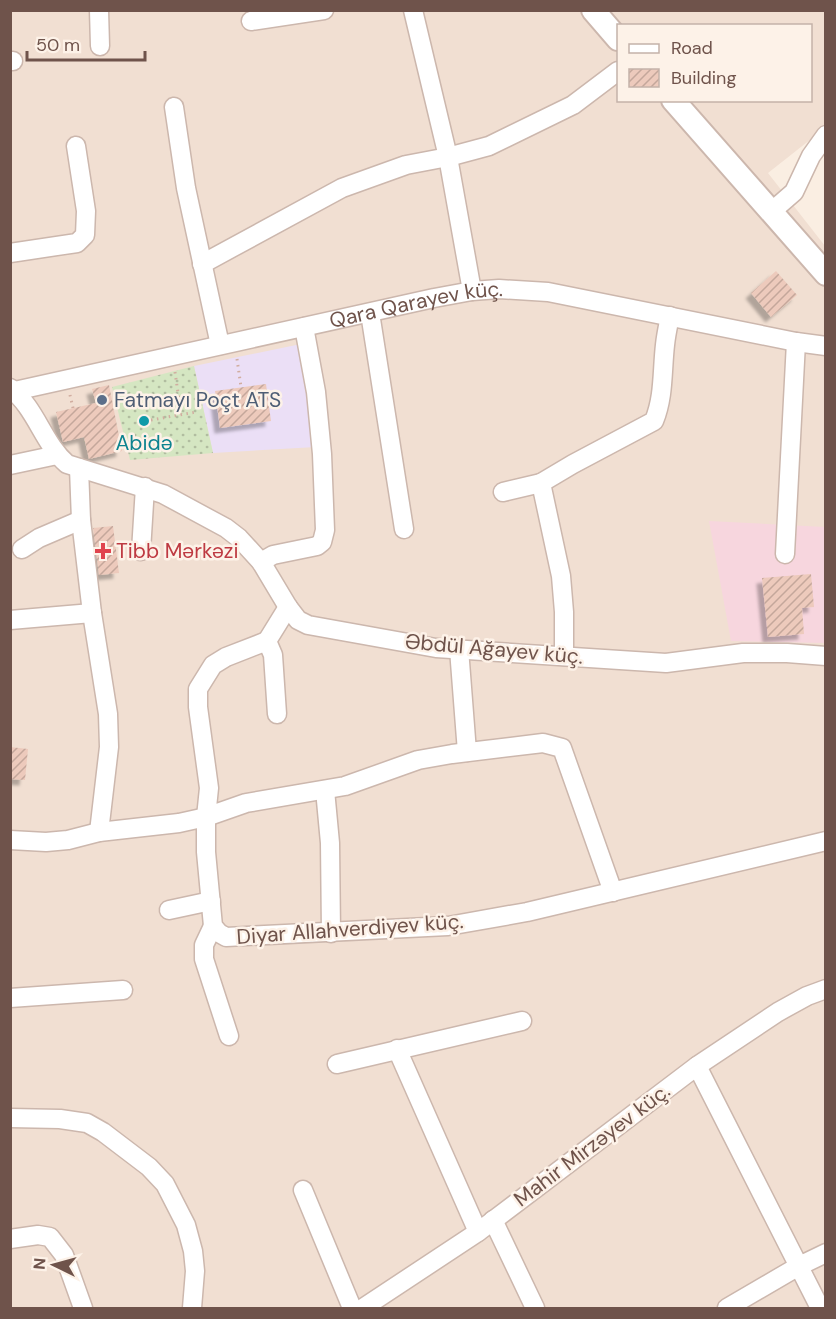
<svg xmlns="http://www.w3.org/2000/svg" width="836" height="1319" viewBox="0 0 836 1319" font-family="'DM Sans',sans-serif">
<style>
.residential{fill:#f1dfd2;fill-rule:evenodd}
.education{fill:#ebdff6}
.medical{fill:#f7d6de}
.grass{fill:url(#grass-dots)}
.building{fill:url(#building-hatch);filter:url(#shadow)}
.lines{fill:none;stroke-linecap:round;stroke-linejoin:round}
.minor-casing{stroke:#ccb7ad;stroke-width:21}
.tertiary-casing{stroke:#ccb7ad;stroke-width:26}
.path{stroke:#d1ada0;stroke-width:3;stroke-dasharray:1.5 4.5;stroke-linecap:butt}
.minor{stroke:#fff;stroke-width:18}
.tertiary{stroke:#fff;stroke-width:22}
.service-dot{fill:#5c6f8a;stroke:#fdf2e8;stroke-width:2}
.culture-dot{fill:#0f9aa8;stroke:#fdf2e8;stroke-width:2}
.health-dot{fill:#e0444e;stroke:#fdf2e8;stroke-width:2}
.labels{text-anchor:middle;stroke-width:5;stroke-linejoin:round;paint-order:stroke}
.street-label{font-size:21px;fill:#6f534b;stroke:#fdf2e8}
.service-label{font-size:21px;fill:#4e5e75;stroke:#fdf2e8;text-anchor:start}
.culture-label{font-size:21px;fill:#0d838f;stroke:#fdf2e8}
.health-label{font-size:21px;fill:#be3a42;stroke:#fdf2e8;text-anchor:start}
</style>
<defs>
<pattern id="grass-dots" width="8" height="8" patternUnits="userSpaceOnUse" patternTransform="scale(1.5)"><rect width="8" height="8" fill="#d5e6c2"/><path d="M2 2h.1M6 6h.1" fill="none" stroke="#b1bda0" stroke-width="1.8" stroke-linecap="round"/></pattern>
<pattern id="building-hatch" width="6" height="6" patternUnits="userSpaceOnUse" patternTransform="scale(1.5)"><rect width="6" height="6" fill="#edcabc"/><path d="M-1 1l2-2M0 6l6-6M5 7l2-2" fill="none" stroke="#c4a79b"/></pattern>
<filter id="shadow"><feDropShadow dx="-5.5" dy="5.5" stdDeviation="1.5" flood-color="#0004"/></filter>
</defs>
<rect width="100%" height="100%" fill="#faeee2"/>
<path class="residential" d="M10 11H825V128L768 173 825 246V1308H11ZM618 26H810V100H618Z"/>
<path class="education" d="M301 344 316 447 213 453 194 366Z"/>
<path class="medical" d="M709 521 825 527V643L731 641Z"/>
<path class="grass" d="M194 366 213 453 130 460 112 387Z"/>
<path class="building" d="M776 271 797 295 771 317 751 293Z
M266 384 271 421 220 428 215 391Z
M109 385 122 451 89 459 84 437 63 442 56 412 96 403 92 389Z
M113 526 119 573 99 575 93 528Z
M811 574 814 607 802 608 804 634 768 637 762 578Z
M10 747 28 749 25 780 10 779Z"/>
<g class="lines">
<defs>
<g id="minor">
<path d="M99 10 100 46"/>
<path d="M413 10 448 157 472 291"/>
<path d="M251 21 324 10"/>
<path d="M10 61H13"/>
<path d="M174 107 186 188 220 345"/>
<path d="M771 212 794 192 811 156 826 135"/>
<path d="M10 253 77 243 85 235 86 211 76 146"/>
<path d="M202 264 342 188 406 165 448 157 489 146 573 105 618 71"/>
<path d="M370 313 404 529"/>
<path d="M10 388C36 408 43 443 67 464L163 494 226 528 239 538 261 562 288 607 298 620 308 625 436 648 666 663 743 653H787L826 656"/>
<path id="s1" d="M10 392 434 298 472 291 499 289 548 292 796 342 826 346"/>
<path d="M10 465 57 455"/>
<path d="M79 468 81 520 92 613 108 714 109 747 99 832"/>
<path d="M503 492 541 483"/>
<path d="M22 549 39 538 81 520"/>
<path d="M141 551 145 487"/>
<path d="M785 554 796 342"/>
<path d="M261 562 273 555 317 546 322 542 325 530 322 454 316 392 304 327"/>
<path d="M10 620 92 613"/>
<path d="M267 641 226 657 213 665 198 689V707L209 788 206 817 246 803 345 786 418 760 452 754 543 743 562 748 613 892"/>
<path d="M459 649 467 752"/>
<path d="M564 656V612L561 576 541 483 573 464 654 421C664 397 662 371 665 345 666 335 668 326 670 316"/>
<path d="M277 714 273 655 267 641 288 607"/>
<path d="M325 790 330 843 331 933"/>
<path d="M10 840 46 842 68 840 99 832 179 823 206 817V852L213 926 219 933 226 937 448 926 527 912 826 841"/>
<path d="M169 910 211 901"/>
<path d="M213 926 204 945V959L229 1036"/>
<path d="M10 998 123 990"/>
<path d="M397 1049 478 1232"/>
<path d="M337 1064 522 1021"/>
<path d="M697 1066 820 1308"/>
<path d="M10 1118 60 1119 87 1123 103 1132 149 1167 165 1184 186 1225 193 1251 195 1271 192 1308"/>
<path d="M303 1190 352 1308"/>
<path d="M493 1220 535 1308"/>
<path d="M10 1239 38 1235 50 1237 64 1255 83 1308"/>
<path d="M363 1308 478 1232 697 1066 778 1012 807 996 826 989"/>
<path d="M727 1308 799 1266 826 1253"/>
</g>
<path id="tertiary" d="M593 10 618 39
M673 100 826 274"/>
</defs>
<use href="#minor" class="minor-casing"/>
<use href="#tertiary" class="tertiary-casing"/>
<path class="path" d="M237 359 241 387
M175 372 181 414
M70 395 73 408
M151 420 196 412"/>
<use href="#minor" class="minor"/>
<use href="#tertiary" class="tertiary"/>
</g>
<circle class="service-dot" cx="102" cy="400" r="6"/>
<circle class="culture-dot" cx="144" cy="421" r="6"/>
<path class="health-dot" d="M100 542h6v6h6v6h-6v6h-6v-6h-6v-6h6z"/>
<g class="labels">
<g class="street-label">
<text dy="7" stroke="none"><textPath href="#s1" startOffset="416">Qara Qarayev küç.</textPath></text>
<text transform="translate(494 649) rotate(5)" y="7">Əbdül Ağayev küç.</text>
<text transform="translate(350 929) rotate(-4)" y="7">Diyar Allahverdiyev küç.</text>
<text transform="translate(592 1145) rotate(-37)" y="7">Mahir Mirzəyev küç.</text>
</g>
<g class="service-label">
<text x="114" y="407">Fatmayı Poçt ATS</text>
</g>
<g class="culture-label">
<text x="144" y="450">Abidə</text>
</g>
<g class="health-label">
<text x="116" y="558">Tibb Mərkəzi</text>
</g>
</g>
<rect width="836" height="1319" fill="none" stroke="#6f534b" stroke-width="24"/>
<rect x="617" y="24" width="195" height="78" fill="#fdf2e8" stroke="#c4b2a9" stroke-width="1.5"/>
<rect x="629" y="44" width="30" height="9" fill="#ffffff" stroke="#c4b2a9" stroke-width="1.5"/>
<text x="671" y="54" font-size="18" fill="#6f534b">Road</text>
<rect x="629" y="69" width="30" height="18" fill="url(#building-hatch)" stroke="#c4b2a9" stroke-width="1.5"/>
<text x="671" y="84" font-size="18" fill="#6f534b">Building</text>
<g transform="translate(54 1265) rotate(275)" stroke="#fdf2e8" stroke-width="4.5" paint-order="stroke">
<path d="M0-4.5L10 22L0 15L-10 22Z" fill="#6f534b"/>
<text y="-9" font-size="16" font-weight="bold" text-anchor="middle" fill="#6f534b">N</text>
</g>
<path d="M27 51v9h118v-9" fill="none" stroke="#6f534b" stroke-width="3"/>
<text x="36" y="51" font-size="18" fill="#6f534b" stroke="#fdf2e8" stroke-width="4.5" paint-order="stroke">50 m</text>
</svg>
